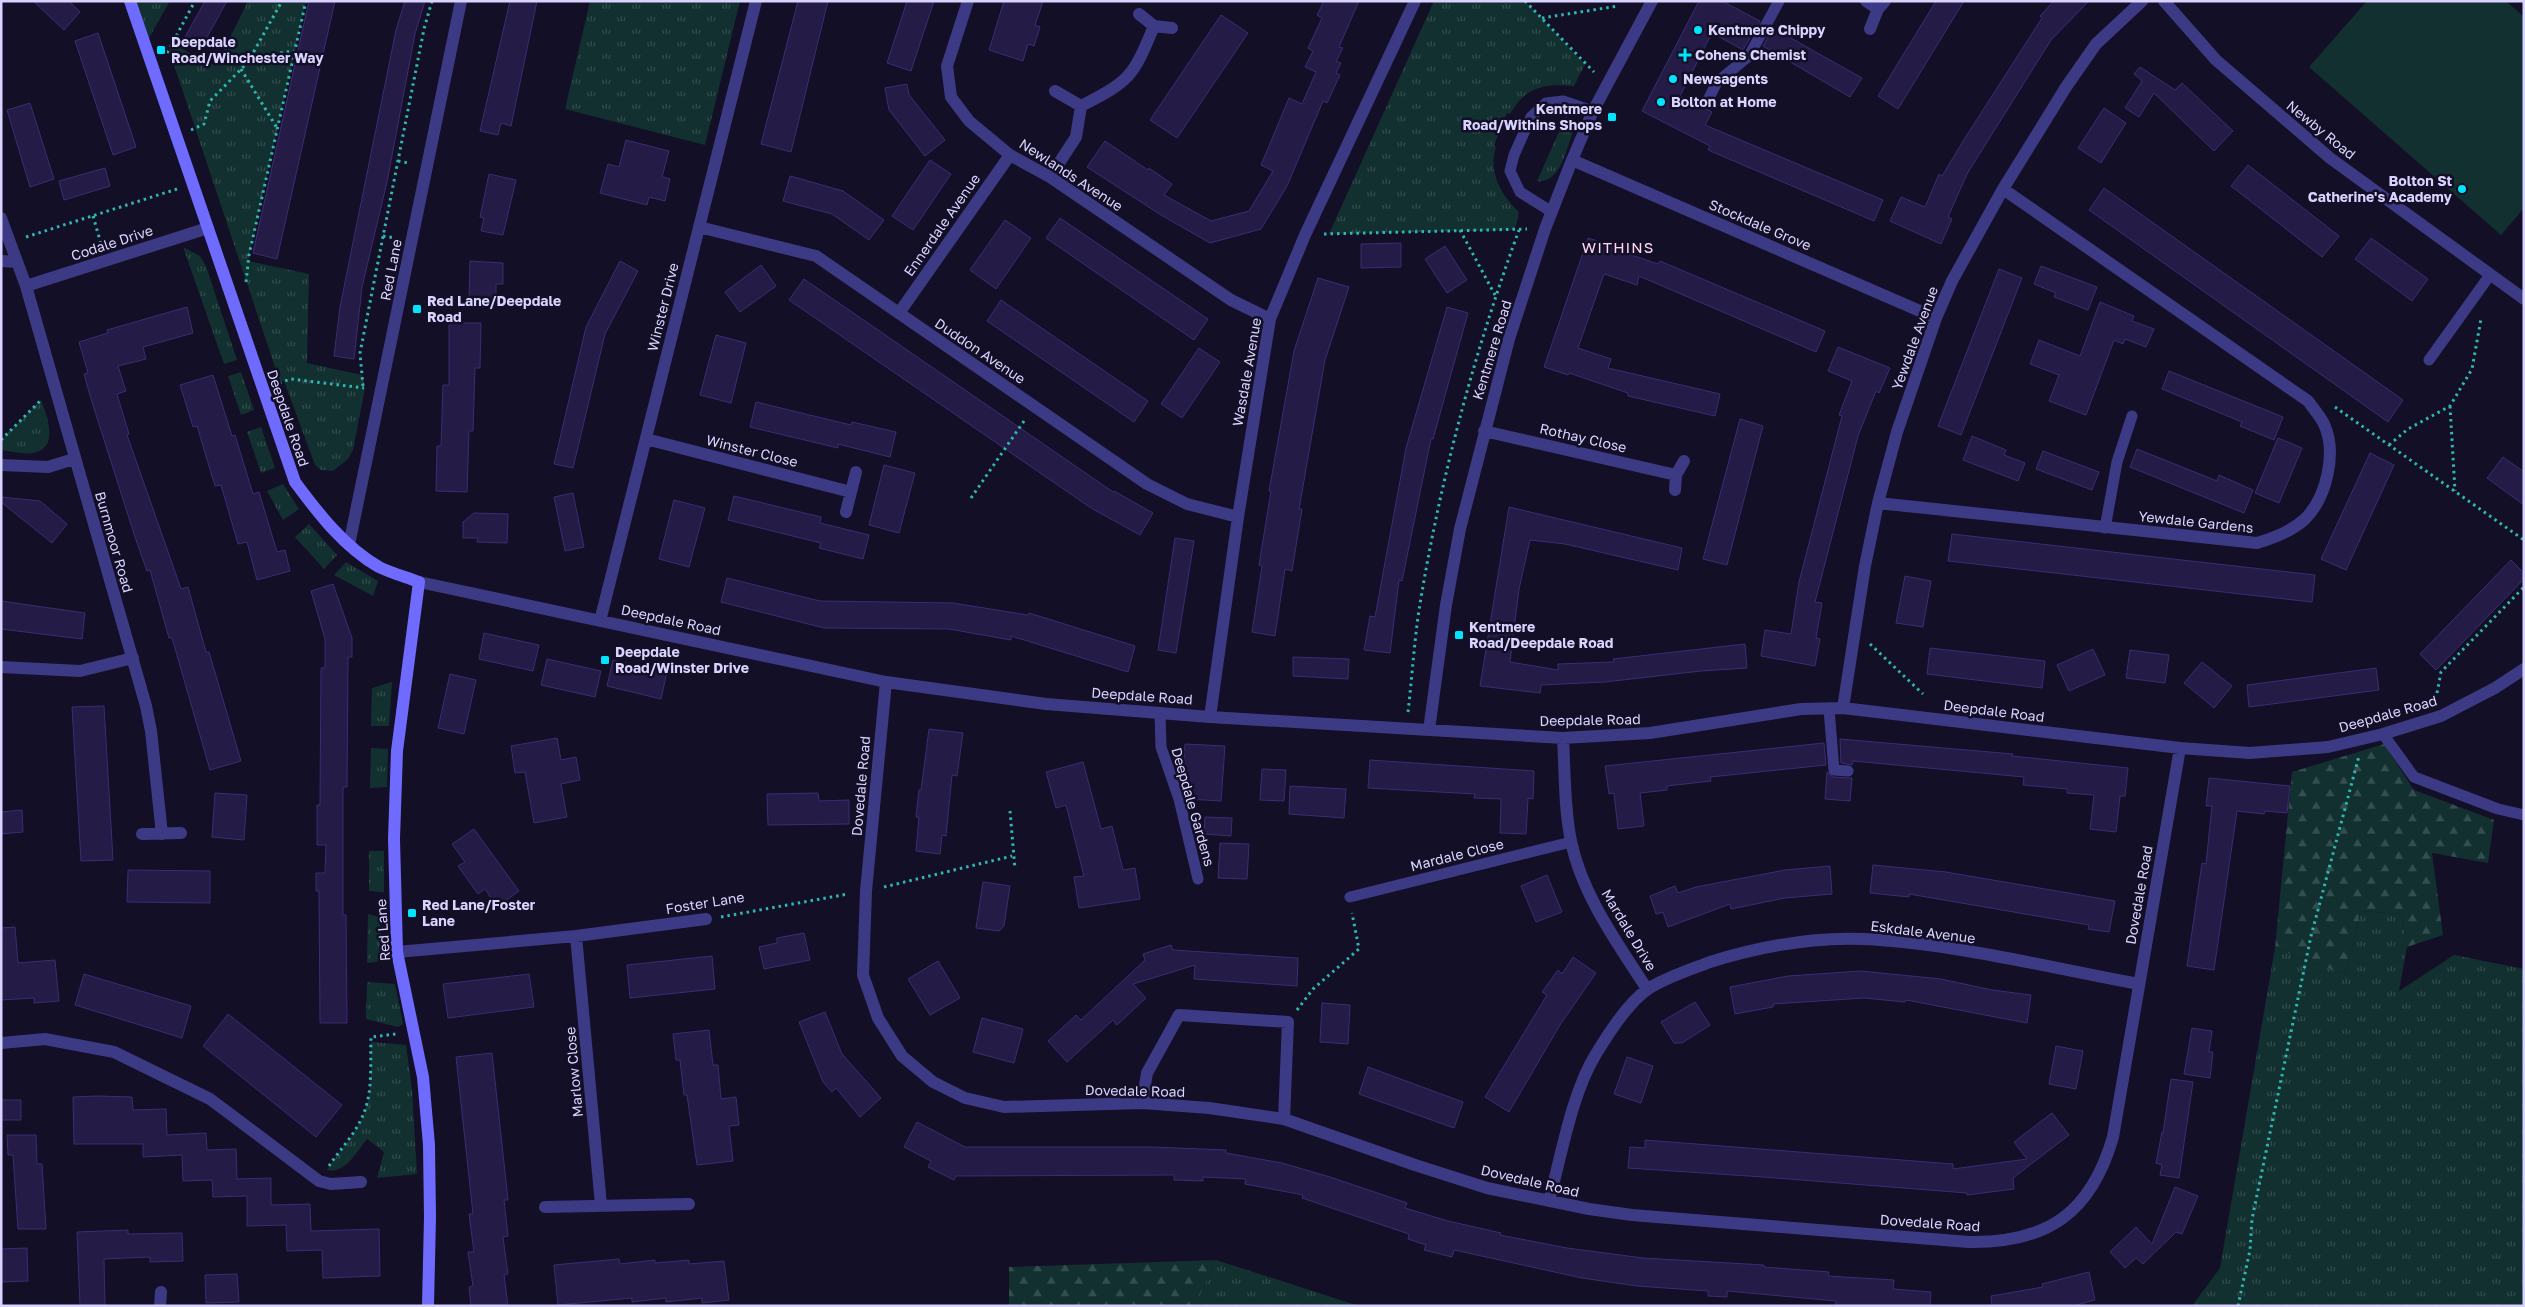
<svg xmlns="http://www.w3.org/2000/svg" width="2525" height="1307" viewBox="0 0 2525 1307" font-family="'Golos Text',sans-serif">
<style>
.grass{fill:url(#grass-tufts)}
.forest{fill:url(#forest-firs)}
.pitch{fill:#12302f}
.building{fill:#241b47;stroke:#3b2d73}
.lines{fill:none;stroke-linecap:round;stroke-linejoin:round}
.path{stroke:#2fb8b0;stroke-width:3;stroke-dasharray:2.5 4;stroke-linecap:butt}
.lane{stroke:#3d3a85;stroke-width:11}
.street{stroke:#3d3a85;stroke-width:12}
.secondary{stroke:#6f6bff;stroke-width:12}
.poi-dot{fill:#00e5ff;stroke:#130f26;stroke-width:2}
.labels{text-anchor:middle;stroke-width:5;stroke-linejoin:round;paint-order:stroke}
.poi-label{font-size:14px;font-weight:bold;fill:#d9d4ff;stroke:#130f26;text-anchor:start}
.street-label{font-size:14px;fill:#d9d4ff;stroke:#130f26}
.neighbourhood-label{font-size:15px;letter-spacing:1px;fill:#ffd6f0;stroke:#130f26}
</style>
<defs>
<pattern id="grass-tufts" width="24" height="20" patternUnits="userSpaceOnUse" patternTransform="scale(1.25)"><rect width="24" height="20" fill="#12302f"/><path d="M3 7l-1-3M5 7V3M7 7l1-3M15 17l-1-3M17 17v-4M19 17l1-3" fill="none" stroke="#344d4e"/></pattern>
<pattern id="forest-firs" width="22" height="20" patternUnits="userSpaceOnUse" patternTransform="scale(1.25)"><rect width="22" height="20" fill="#12302f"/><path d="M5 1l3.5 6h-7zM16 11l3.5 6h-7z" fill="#344d4e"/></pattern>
</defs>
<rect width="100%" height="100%" fill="#130f26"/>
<path class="grass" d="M130 1H170L145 45Z
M248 1H306L248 261 309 274 307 363 362 375 365 388 353 450 348 459 333 471 321 470 315 465 284 381 280 382 169 50 172 44 216 66Z
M590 1H740L705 145 565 109Z
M1434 1H1525L1585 64 1574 86C1544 83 1525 87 1510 114L1507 113 1494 145 1496 147C1488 173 1501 195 1519 212L1515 230 1329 234Z
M1566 116 1573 126V132C1566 150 1560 184 1537 181Z
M183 247 200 256 206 266 237 360 224 364Z
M241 372 254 410 241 415 228 376Z
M41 400C47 416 60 448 33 453 23 455 11 451 1 450V440Z
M261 427 275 468 261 473 247 432Z
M283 484 299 509 283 520 267 491Z
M309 524 337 555 324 569 295 537Z
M346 562 378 581 373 596 334 575Z
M392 682 389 726H371L372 688Z
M371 748 388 749 387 787 370 788Z
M369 851H384V892L369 891Z
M2360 911 2401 914 2407 947 2399 991 2454 955 2524 969V1306H2192L2220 1268 2275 948 2346 975Z
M368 914 380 917 381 934H385L391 960 367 963Z
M367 982 395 984 403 1024 398 1027 366 1019Z
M371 1042 406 1045 412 1089 417 1174 377 1178 384 1152 367 1139C356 1152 346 1174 327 1170 339 1151 357 1133 365 1111 373 1090 370 1064 371 1042Z
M1216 1260 1359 1306H1195Z"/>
<path class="forest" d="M2384 744 2414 790 2494 820 2488 863 2432 853 2443 935 2407 947 2401 914 2360 911 2346 975 2275 948 2292 772Z
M1216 1260 1195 1306H1009V1267Z"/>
<path class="pitch" d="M2367 1H2506L2524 17V208L2501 235 2309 67Z"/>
<path class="building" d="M33 1H69L80 12 64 30Z
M205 1H227L201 48 184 39Z
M309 1H335L277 259 253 253Z
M405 1H425L415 34 387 182 362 287 354 359 334 356 340 307 396 30Z
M510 1H537L511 126 501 123 498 135 480 131Z
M798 1H828L791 152 761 144Z
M907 1H934L911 71 887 63Z
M1004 1H1043L1035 25 1040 27 1034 46 1028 44 1023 61 989 50Z
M1324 1H1359L1339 47 1343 48 1336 61 1341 63 1336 73 1340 75 1327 103 1323 101 1287 186 1261 229 1210 243 1161 215 1087 167 1105 141 1148 170 1149 168 1172 184 1164 195 1211 221 1249 211 1273 171 1261 165 1289 98 1302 104 1316 72 1305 67 1313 51 1308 48 1322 18 1317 15Z
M1699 1H1722L1760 21 1743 50 1712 33 1680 96 1712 112 1705 125 1883 200 1874 221 1708 150 1710 146 1642 111Z
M1936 1H1964L1898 109 1878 96Z
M2054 1H2089L2051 40 1967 174 1948 217 1952 219 1941 244 1890 221 1901 197 1925 207 1939 174 1942 176 1965 138 2042 18 2040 16Z
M1221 15 1248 33 1177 138 1150 120Z
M1773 28 1862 78 1850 97 1763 46Z
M98 33 136 147 113 155 75 41Z
M2140 67 2175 90 2182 83 2233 131 2214 151 2154 93 2139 117 2125 108 2142 81 2134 74Z
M907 84 909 95 945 140 925 156 889 110 885 88Z
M30 103 54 179 30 187 7 110Z
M2104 108 2126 123 2101 163 2078 148Z
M626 140 669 151 662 177 670 179 665 201 649 197 647 205 600 193 608 164 619 167Z
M930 160 951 174 913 230 892 216Z
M2248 165 2339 236 2322 257 2231 186Z
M105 168 110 186 64 200 59 181Z
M489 174 516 180 503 235 481 231 484 218 480 217Z
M790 176 843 191 884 220 869 240 832 214 783 201Z
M2104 188 2403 400 2388 422 2089 210Z
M1060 218 1208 319 1194 340 1046 238Z
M1005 220 1031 238 996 289 970 270Z
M1588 238 1612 246 1611 248 1658 264 1660 261 1825 331 1816 352 1639 276 1637 285 1604 274 1578 348 1611 359 1608 368 1720 394 1715 416 1628 396V393L1569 373 1568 375 1544 367Z
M2371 238 2428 279 2412 301 2355 259Z
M1401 243V267L1361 268V244Z
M1445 246 1467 280 1447 293 1425 259Z
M470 261 503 263V284H496V301L469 300Z
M620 261 638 271 605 334 573 468 554 464 586 327Z
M761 265 776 286 740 312 725 292Z
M2041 266 2097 287 2088 310 2054 297 2056 293 2034 284Z
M1999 269 2022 278 1961 435 1938 426Z
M1318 278 1349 287 1325 360 1299 509H1302L1292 571 1285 569 1275 636 1252 632 1262 566 1259 565 1271 491H1269L1294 351Z
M804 279 1113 492 1114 491 1153 513 1140 535 1091 508 789 300Z
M1001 300 1148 401 1134 422 987 321Z
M2100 302 2134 316 2132 321 2154 329 2146 347 2125 339 2123 344 2114 340 2086 415 2049 401 2059 375 2030 364 2039 340 2080 356Z
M187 307 193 333 143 347 146 359 118 366 126 391 117 394 129 434 127 435 166 546 181 589 188 587 206 652H209L241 761 210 770 172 638H169L150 570 147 571 136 540 91 399 84 374 88 373 79 342 108 333 107 330Z
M1447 307 1468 313 1433 439H1431L1402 581 1399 580 1390 653 1364 650 1370 616 1375 617 1406 448Z
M449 323H481L480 368H475L473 431H469L467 492 436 491 437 446H441L443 385H449Z
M716 335 746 343 731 403 700 395Z
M1838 347 1890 368 1879 393 1876 391 1858 436 1815 602 1822 603 1816 638 1820 639 1815 666 1761 656 1765 630 1791 634 1799 582 1842 416 1839 415 1852 381 1828 371Z
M1199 348 1220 362 1182 418 1161 404Z
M2169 371 2283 417 2274 440 2240 426 2242 422 2162 389Z
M213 375 232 436 235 435 253 494 259 492 277 552 285 550 290 571 257 580 247 542 238 544 221 485 215 486 197 426 193 427 180 385Z
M756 402 851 425 852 422 896 432 890 457 838 444V448L750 427Z
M1740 419 1763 426 1727 565 1703 559Z
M1972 436 2006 450 2004 455 2025 463 2018 481 1963 460Z
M2278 438 2302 448 2279 503 2255 493Z
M2137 449 2217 481 2219 475 2253 490 2244 513 2130 467Z
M2043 451 2099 472 2092 490 2036 469Z
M2370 453 2394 465 2346 570 2321 559Z
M2503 457 2524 472V505L2487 478Z
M884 465 915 473 899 533 869 525Z
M573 493 584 547 565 551 554 497Z
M734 496 821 517 820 523 869 535 863 559 819 548 821 543 728 520Z
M1 497 40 501 67 524 52 543 1 502Z
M674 500 705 508 689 567 659 559Z
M1509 507 1682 548 1678 570 1565 544 1530 540 1519 589 1510 662 1558 670V664L1614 662 1613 659 1745 644 1747 668 1701 671 1605 682 1541 685 1540 693 1480 686Z
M474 513 508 514 507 543 477 542 478 538H463V522Z
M1952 534 2315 575 2312 602 1948 561Z
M1175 538 1194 541 1176 653 1158 650Z
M2511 560 2524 573V579L2436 670 2420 654Z
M1905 576 1931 581 1923 627 1896 623Z
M727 578 820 601 953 603 1028 615 1029 613 1135 646 1128 672 1011 636V640L949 629 824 628 721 602Z
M333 584 352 638V657H348L347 787H343V915H346L347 1023H320L319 891H316V873H325L326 845H317V805H320L321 668H325V639L311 591Z
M1 601 85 613 82 639 1 629Z
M484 633 539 645 533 671 479 659Z
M1930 648 2045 661 2042 688 1927 674Z
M2093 649 2105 675 2069 691 2057 665Z
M2130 650 2169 655 2165 683 2126 678Z
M1293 657 1349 659 1348 679 1293 676Z
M547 659 601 671 595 697 541 685Z
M613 660 667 672 661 699 607 686Z
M2202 662 2232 686 2214 708 2184 683Z
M2376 668 2379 690 2249 707 2247 685Z
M450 674 476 680 464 734 438 728Z
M104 706 113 860 81 861 72 707Z
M929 729 963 733 957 776 952 775 946 836 942 835 940 854 916 851 919 817H916L919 790H921Z
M557 738 561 760 576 757 580 780 561 784 567 817 534 823 525 772 515 773 511 746Z
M1840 739 2013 754 2012 756 2128 768 2125 796H2120L2116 832 2090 829 2094 795 2067 793V789L2023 785 2024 777 1853 761 1852 765 1841 763Z
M1824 743 1826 765 1710 777 1711 781 1667 786V790L1640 793 1644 826 1618 829 1614 793 1609 794 1605 766Z
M1185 744 1225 746 1221 801 1187 799 1188 778 1183 777Z
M1370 760 1534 771 1533 799 1528 798 1526 834 1500 833 1501 799 1474 798 1475 794 1368 788Z
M1083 762 1101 829 1112 826 1123 870 1135 868 1140 899 1079 908 1074 877 1084 876 1066 805 1056 808 1046 772Z
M1262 769 1286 770 1284 801 1260 800Z
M1827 772 1833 777 1852 778 1850 801 1825 799Z
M2209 778 2290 786 2287 813 2265 811 2264 814 2237 811 2214 970 2187 966 2202 863 2206 864 2212 806H2206Z
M1290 786 1346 789 1344 818 1289 814Z
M215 793 247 795 244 840 212 837Z
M818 793 819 801 849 800V824L768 825 767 794Z
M22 810 23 832 1 834V812Z
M1205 817 1232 818 1231 836 1204 834Z
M474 829 519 891 497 907 485 889 478 894 458 866 465 862 452 844Z
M1220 843 1249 844 1247 879 1218 878Z
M1873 865 1946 872 2115 901 2109 932 2088 929 2089 925 1909 894V897L1870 893Z
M1830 866 1832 894 1785 898 1731 909 1730 904 1668 927 1663 912 1656 914 1650 896 1675 886 1678 893 1696 887 1785 870Z
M128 870 210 871V903L127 902Z
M1547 875 1562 912 1536 922 1521 886Z
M983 882 1010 886 1004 926 999 931 976 928Z
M15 927 18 963 55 960 59 1001 34 1003V998L1 1000V928Z
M804 933 810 960 764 969 759 947 777 943V938Z
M1171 945 1173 950 1298 958 1297 986 1194 979 1195 965 1133 984 1146 998 1117 1025 1113 1020 1067 1062 1048 1041 1076 1015 1081 1020 1145 960 1143 954Z
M712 956 715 989 630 998 627 965Z
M1573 957 1596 973 1560 1025 1509 1112 1485 1097 1547 995 1542 992 1558 970 1562 974Z
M938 961 960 998 930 1015 908 979Z
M1861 971 1941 979 1992 990 2031 995 2027 1023 1906 1000 1905 1002 1864 998 1773 1004V1007L1735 1014 1730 987 1788 976Z
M84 974 191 1006 182 1038 75 1005Z
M529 974 534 1007 448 1018 443 984Z
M1695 1002 1710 1025 1682 1043H1674L1661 1022Z
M1322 1003 1350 1005 1348 1044 1320 1042Z
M825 1012 842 1054 881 1098 860 1117 836 1088 832 1092 823 1082 799 1022Z
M228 1014 342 1105 316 1137 203 1046Z
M982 1018 1023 1029 1014 1063 973 1052Z
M2192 1028 2212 1031 2209 1052H2213L2210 1078 2184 1074Z
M709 1030 713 1065H718L721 1099 736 1097 739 1125 729 1126 733 1161 697 1165 687 1095H684L680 1060H676L673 1034Z
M2056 1046 2083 1051 2076 1089 2049 1084Z
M492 1053 508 1200H504L508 1236 503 1237 508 1274 504 1275 508 1306H471L469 1287 473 1286 468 1252H474L469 1214H473L456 1057Z
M1627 1057 1653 1066 1641 1103 1614 1094Z
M1368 1067 1463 1102 1454 1128 1359 1094Z
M2171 1079 2193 1082 2179 1178 2160 1175 2162 1165 2156 1163 2162 1132 2163 1133Z
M98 1096 132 1097 133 1110 166 1109 167 1135 206 1133 207 1150 236 1149 237 1179 271 1178V1205L310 1204 311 1231 379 1229 380 1276 323 1278 322 1250 287 1251 286 1225 247 1226V1196L213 1197 212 1180 183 1181 182 1155 143 1157V1144H74L73 1097Z
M1 1100H21V1120H1Z
M2052 1113 2069 1135 2013 1178 2014 1189 1967 1195V1193L1763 1177 1628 1168 1630 1147 1645 1148V1140L1953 1164V1169L2027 1159 2014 1142Z
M917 1122 965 1147H1153L1226 1150V1153L1282 1163 1330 1177 1407 1203 1405 1208 1448 1221 1501 1233 1500 1235 1567 1248 1643 1258 1764 1265V1267L1829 1272 1828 1276 1894 1280 1893 1289 1931 1292 1930 1306H1835L1836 1301 1727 1291V1297L1708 1296V1291L1637 1286 1582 1278 1454 1250 1452 1257 1424 1250 1426 1245 1408 1239 1409 1234 1302 1198 1303 1195 1245 1184 1246 1179 1203 1177V1181L1174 1180V1175L956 1176 954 1180 928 1167 931 1161 904 1147Z
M7 1135H36L37 1164H42L46 1229H18L13 1155H8Z
M2175 1187 2198 1196 2182 1234 2176 1232 2143 1264 2136 1258 2125 1268 2110 1252 2136 1227 2152 1244Z
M128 1230V1234L182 1233 183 1261 150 1262V1257L104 1259 105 1306H80L77 1232Z
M27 1248 28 1281 1 1282V1249Z
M619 1259 620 1264 655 1260V1263L689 1260V1264L724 1261 729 1300 702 1303V1298L666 1302V1298L632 1302V1298L558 1305 554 1265Z
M2089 1272 2095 1300 2073 1306H1992L1991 1296 2043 1287 2042 1284Z
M237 1274 239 1302 206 1303 205 1275Z"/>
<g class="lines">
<path class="path" d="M1525 1 1594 72
M1542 18 1618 6
M167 53 195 1
M249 61 265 55 294 51
M241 69 277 128
M191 130 204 124 210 101 248 62 282 1
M398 161 409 163
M93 216 101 244
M1460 230 1495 295
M1324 234 1527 229
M383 236 395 238
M26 237 177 189
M246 282 249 255 306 1
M279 383 291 379 364 388
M363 386 360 353 424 29 432 1
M2450 406 2455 491
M2335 407 2524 540
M1 440 41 400
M2389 445 2408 429 2450 406 2472 369 2481 319
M971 498 1024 421
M1870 644 1923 694
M2437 693 2441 672 2524 587
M1408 712C1412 678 1414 644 1419 610 1440 480 1474 353 1519 230
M1010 811 1015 869
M884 887 1012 856
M721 917 848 894
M1297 1010 1313 989 1359 949 1352 913
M329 1166C341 1148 358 1131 365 1110 373 1087 370 1061 371 1037L396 1034
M2238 1306 2250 1250 2252 1219 2311 936 2359 756"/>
<path class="lane" d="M1708 100 1717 82 1749 56 1779 1
M1552 212 1520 192 1510 171 1514 155 1531 117 1546 103 1563 101 1593 111
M2429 360 2490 275
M2105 528 2117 462 2132 416
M1829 709 1834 770 1848 771
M1160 713 1161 747 1179 799 1198 879
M2383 734 2414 777 2498 809 2524 815
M1350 897 1571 842"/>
<path class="street" d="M968 1 947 66 951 97 969 121 1010 155 1050 177 1231 300 1270 319
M1866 1 1878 9
M2164 1 2216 60 2330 158 2524 299
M1139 14 1154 26 1172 28
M1870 29 1878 9 1885 1
M1055 91 1081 106
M1572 160 1936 318
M1050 177 1076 137 1081 106C1130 81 1133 77 1154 26
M1 218 26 286 146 706 151 731 162 834
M699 227 816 256 1147 484 1187 504 1238 517
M1 261 17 262
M26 286 208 228
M899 313 1010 155
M1484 431 1676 475
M646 439 851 492
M1 465 48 467 74 459
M1675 490 1676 475 1684 461
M1878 503 2257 543C2274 538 2292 531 2305 519 2327 497 2337 452 2324 424 2320 416 2313 408 2308 401L2003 189
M846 512 856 472
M349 545 461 1
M419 582 886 682 1046 704 1210 717 1563 738 1650 733 1801 709 1843 708 2180 748 2250 753 2328 747 2383 734 2441 716 2495 688 2524 669
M600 621 756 1
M1 667 80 671 133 658
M886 682 866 891 863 975 878 1018 902 1056 933 1082 965 1098 1004 1107 1142 1103 1209 1108 1284 1119 1415 1165 1487 1188 1589 1209 1632 1215 1969 1242C2048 1243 2091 1213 2113 1137L2180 748
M1843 708 1865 566 1878 503 1897 432 1936 318 1952 281 2003 189 2066 87 2096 44 2142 1
M1210 717 1238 517 1270 319 1305 235 1415 1
M1429 730 1446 605 1460 529 1509 339 1545 229 1572 160 1593 111 1652 1
M1563 738C1565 772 1564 807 1571 841 1582 895 1618 944 1647 989
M142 834 181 833
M576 936 601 1205
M397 952 576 936 706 919
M1 1043 45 1039 114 1052 210 1099 319 1181 331 1184 361 1182
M1142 1103 1147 1073 1179 1015 1288 1022 1284 1119
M1549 1201C1561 1157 1572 1092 1596 1054 1608 1034 1629 1002 1648 989 1664 978 1692 969 1710 962 1758 947 1812 937 1863 939 1953 943 2050 968 2139 984
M545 1207 689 1204
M160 1306 161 1292"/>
<path class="secondary" d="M130 1 295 482C318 513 344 547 379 567 391 573 406 577 419 582L397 751 394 839 397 952 423 1077 429 1145 430 1217 428 1306"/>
</g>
<g class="poi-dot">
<circle cx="1698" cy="30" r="5"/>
<rect x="156" y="45" width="10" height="10" rx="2.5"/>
<path d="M1682.5 47.5h5v5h5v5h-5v5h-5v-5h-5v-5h5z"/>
<circle cx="1673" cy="79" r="5"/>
<circle cx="1661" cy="102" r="5"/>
<rect x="1607" y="112" width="10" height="10" rx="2.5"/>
<circle cx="2462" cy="189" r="5"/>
<rect x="412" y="304" width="10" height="10" rx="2.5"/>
<rect x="1454" y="630" width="10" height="10" rx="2.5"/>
<rect x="600" y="655" width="10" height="10" rx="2.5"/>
<rect x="407" y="908" width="10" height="10" rx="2.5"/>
</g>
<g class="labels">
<g class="poi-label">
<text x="1708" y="35">Kentmere Chippy</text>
<text x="171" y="47">Deepdale<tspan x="171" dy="16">Road/Winchester Way</tspan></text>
<text x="1695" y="60">Cohens Chemist</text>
<text x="1683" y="84">Newsagents</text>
<text x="1671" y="107">Bolton at Home</text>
<text x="1602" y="114" text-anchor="end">Kentmere<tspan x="1602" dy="16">Road/Withins Shops</tspan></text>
<text x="2452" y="186" text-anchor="end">Bolton St<tspan x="2452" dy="16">Catherine's Academy</tspan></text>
<text x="427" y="306">Red Lane/Deepdale<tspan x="427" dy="16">Road</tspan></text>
<text x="1469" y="632">Kentmere<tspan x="1469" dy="16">Road/Deepdale Road</tspan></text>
<text x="615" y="657">Deepdale<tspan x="615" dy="16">Road/Winster Drive</tspan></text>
<text x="422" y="910">Red Lane/Foster<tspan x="422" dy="16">Lane</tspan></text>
</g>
<g class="street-label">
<text transform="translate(2321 130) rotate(39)" y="5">Newby Road</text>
<text transform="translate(1071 175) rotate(33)" y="5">Newlands Avenue</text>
<text transform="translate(942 225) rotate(-55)" y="5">Ennerdale Avenue</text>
<text transform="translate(1760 225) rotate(23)" y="5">Stockdale Grove</text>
<text transform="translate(112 243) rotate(-18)" y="5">Codale Drive</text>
<text transform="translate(391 270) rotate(-79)" y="5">Red Lane</text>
<text transform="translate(663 307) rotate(-76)" y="5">Winster Drive</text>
<text transform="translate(1915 338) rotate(-70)" y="5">Yewdale Avenue</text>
<text transform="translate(1492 350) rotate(-73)" y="5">Kentmere Road</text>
<text transform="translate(980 351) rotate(34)" y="5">Duddon Avenue</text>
<text transform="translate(1247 372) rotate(-80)" y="5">Wasdale Avenue</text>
<text transform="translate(288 418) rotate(71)" y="5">Deepdale Road</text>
<text transform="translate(1583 438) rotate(13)" y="5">Rothay Close</text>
<text transform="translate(752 451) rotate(14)" y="5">Winster Close</text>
<text transform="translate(2196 522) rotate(6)" y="5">Yewdale Gardens</text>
<text transform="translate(114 542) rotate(74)" y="5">Burnmoor Road</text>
<text transform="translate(671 620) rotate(12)" y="5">Deepdale Road</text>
<text transform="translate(1142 696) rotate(4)" y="5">Deepdale Road</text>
<text transform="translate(1994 711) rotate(7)" y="5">Deepdale Road</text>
<text transform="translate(2388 714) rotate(-16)" y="5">Deepdale Road</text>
<text transform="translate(1590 720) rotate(-1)" y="5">Deepdale Road</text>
<text transform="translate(861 786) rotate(-85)" y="5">Dovedale Road</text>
<text transform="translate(1193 807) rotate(74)" y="5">Deepdale Gardens</text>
<text transform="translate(1457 855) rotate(-14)" y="5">Mardale Close</text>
<text transform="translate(2139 895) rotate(-80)" y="5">Dovedale Road</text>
<text transform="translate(705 903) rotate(-9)" y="5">Foster Lane</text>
<text transform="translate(383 930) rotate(-94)" y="5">Red Lane</text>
<text transform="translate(1629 930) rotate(59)" y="5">Mardale Drive</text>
<text transform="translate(1923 932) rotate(7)" y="5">Eskdale Avenue</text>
<text transform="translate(574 1072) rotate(-95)" y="5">Marlow Close</text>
<text transform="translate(1135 1091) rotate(1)" y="5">Dovedale Road</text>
<text transform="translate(1530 1181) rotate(13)" y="5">Dovedale Road</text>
<text transform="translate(1930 1223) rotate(4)" y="5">Dovedale Road</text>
</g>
<g class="neighbourhood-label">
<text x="1618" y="253">WITHINS</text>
</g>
</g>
<rect width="2525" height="1307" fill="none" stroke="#d9d4ff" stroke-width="5"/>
</svg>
